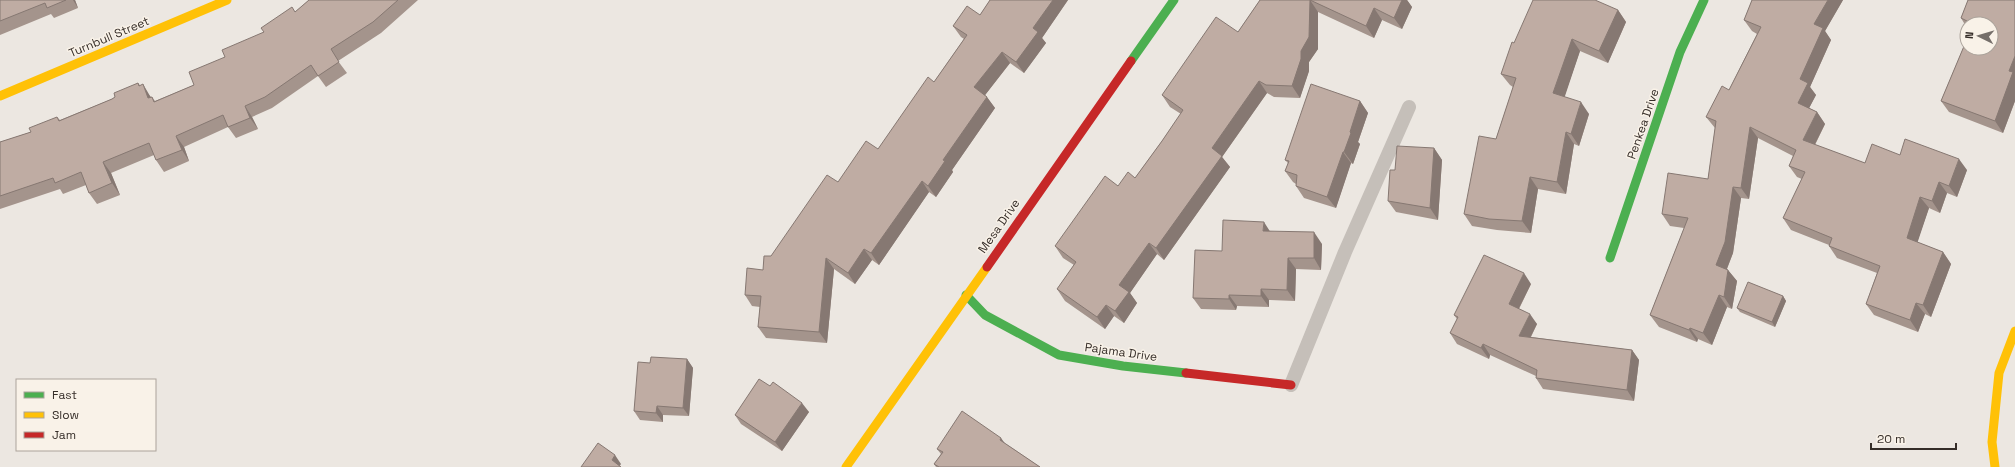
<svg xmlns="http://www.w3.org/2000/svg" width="2015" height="467" viewBox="0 0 2015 467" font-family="'Space Grotesk',sans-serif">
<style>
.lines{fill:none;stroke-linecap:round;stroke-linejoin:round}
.lane{stroke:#c5bfb9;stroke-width:14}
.fast{stroke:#4caf50;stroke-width:9}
.slow{stroke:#ffc107;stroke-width:9}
.jam{stroke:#c62828;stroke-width:9}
.wall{fill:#a4948c}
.shaded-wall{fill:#867872}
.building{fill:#bfaca3;stroke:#867872}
.labels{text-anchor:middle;stroke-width:3;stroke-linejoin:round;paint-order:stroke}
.street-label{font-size:12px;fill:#352d28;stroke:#f9f2e8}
</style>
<rect width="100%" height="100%" fill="#ece7e1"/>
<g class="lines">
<path class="lane" d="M1291 385 1345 252 1409 107"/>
<path class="fast" d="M1131 61 1174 0
M1610 258 1680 52 1704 0
M966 295 985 315 1059 355 1123 366 1186 373"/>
<path class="slow" d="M0 96 227 0
M846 467 987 267
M1995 467 1992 442 1999 373 2015 331"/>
<path class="jam" d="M987 267 1131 61
M1186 373 1291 385"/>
</g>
<path class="wall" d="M0 0H75L78 8 54 18 51 14 0 35Z
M309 0H418L381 33 338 61 347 73 326 87 318 76 272 108 252 117 258 129 236 138 228 127 184 147 189 161 164 172 156 160 154 155 111 173 120 195 97 204 89 193 86 185 63 194 60 189 0 209V142L31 132 57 117 60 120 112 99 138 83 150 96 151 97H152L155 101 194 85 225 57 295 12Z
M990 0H1068L1042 38 1046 43 1024 73 1010 63 985 95 995 108 952 170 953 172 936 197 929 192 879 265 872 260 855 284 834 269 827 343 766 338 758 327 760 307 752 306 745 295 763 270 771 256 838 182 878 149 934 82 964 39 961 37 953 26 980 15Z
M1260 0H1407L1412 7 1402 29 1382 20 1374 38 1318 12V49L1309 62V71L1300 98 1274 97 1267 93 1222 157 1230 167 1164 260 1157 254 1130 293 1137 303 1124 323 1114 316 1105 329 1065 301 1057 289 1074 265 1063 258 1055 246 1118 186 1135 178 1162 141 1181 114 1170 107 1162 95 1238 32Z
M1752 0H1843L1825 31 1831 40 1810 87 1816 95 1809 108 1817 112 1825 124 1815 145 1865 163 1900 155 1967 170 1957 197 1947 193 1940 213 1929 208 1917 242 1943 252 1951 264 1931 317 1925 314 1918 332 1874 315 1866 304 1877 273 1837 258 1829 246V245L1791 230 1783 218 1802 179 1797 177 1789 166 1793 156 1758 138 1749 199 1741 198 1733 253 1727 269 1737 281 1732 309 1727 307 1712 345 1698 339 1697 342 1659 327 1650 315 1684 228 1670 226 1662 214 1708 179 1715 128 1706 117 1729 90 1757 34 1752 31 1744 20Z
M1968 0H2015V101L2003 133 1949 112 1941 101 1967 39V48H1991V24H1967V28L1961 18Z
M1618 10 1626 22 1608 63 1580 51 1564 97 1589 114 1579 146 1574 144 1566 194 1538 189 1531 233 1497 230 1472 226 1464 214 1496 139 1513 87 1510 85 1501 74 1514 43Z
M1360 101 1368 113 1358 142 1360 144 1353 164 1351 163 1336 208 1304 198 1296 186V184L1293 182 1285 171 1288 163 1285 160Z
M1434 148 1442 160 1438 220 1396 212 1388 201Z
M1270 231 1322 244 1321 270 1296 269 1295 301 1269 300V307L1237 306 1236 310 1201 309 1193 298 1222 251Z
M1531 284 1519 309 1537 324 1531 337 1632 350 1639 360 1634 401 1543 389 1536 378V376L1490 355 1489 359 1457 344 1450 333 1457 319 1454 315Z
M1783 296 1786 301 1775 327 1740 312 1737 308Z
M687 359 693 368 689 416 663 415V422L640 420 634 411 650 363Z
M770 386 809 412 782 451 741 424 735 415Z
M1006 444 1040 467H936L934 464 941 454 937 449Z"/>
<path class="shaded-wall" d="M73 0H75L78 8Z
M1053 0H1068L1042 38 1046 43 1024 73 1016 62 1033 28Z
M1310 0 1318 12V49L1309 62V71L1300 98 1292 86 1301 51Z
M1402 0H1407L1412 7 1402 29 1394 18Z
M1828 0H1843L1825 31 1831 40 1810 87 1816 95 1806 114 1798 103 1800 79 1814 24Z
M1374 8 1382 20 1374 38 1366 26Z
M1618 10 1626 22 1608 63 1599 51Z
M1572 39 1580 51 1562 105 1553 93Z
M1002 52 1010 63 982 99 974 87Z
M2015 56V101L2003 133 1995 121 2009 71Z
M1259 81 1267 93 1222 157 1230 167 1164 260 1156 248 1212 148Z
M143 84 150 96 156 109 148 98Z
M987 97 995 108 952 170 953 172 936 197 928 186 943 160Z
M1360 101 1368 113 1358 142 1360 144 1353 164 1344 152 1350 132Z
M1581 102 1589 114 1579 146 1571 134Z
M245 106 252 117 258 129 250 118Z
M1817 112 1825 124 1811 152 1803 140Z
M1750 127 1758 138 1749 199 1741 188Z
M1566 132 1574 144 1566 194 1557 182Z
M176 136 184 147 189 161 182 150Z
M1434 148 1442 160 1438 220 1430 208Z
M1343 152 1351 163 1336 208 1327 197Z
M1959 159 1967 170 1957 197 1949 186Z
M103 162 111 173 120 195 112 183Z
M1530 177 1538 189 1531 233 1522 221Z
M922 181 929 192 879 265 871 253Z
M1939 182 1947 193 1940 213 1932 201Z
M1733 187 1741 198 1733 253 1724 276 1716 265Z
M1920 197 1929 208 1915 250 1907 238Z
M1264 222 1271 233 1263 231Z
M1314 232 1322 244 1321 270 1314 258Z
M1149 243 1157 254 1130 293 1137 303 1124 323 1115 311 1119 285Z
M864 249 872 260 855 284 848 273Z
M1943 252 1951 264 1931 317 1923 305Z
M826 258 834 269 827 343 819 332Z
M1288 258 1296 269 1295 301 1287 290Z
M1728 270 1737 281 1732 309 1724 297Z
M1524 273 1531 284 1516 314 1509 304Z
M1261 289 1269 300V307L1261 296Z
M1229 295 1237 306 1236 310 1229 299Z
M1719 295 1727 307 1712 345 1703 333Z
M1783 296 1786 301 1775 327 1772 322Z
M1916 303 1925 314 1918 332 1910 320Z
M1106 305 1114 316 1105 329 1097 317Z
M1530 314 1537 324 1526 346 1519 336Z
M1690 328 1698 339 1697 342 1689 330Z
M1483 344 1490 355 1489 359 1481 348Z
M1632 350 1639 360 1634 401 1627 390Z
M687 359 693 368 689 416 683 408Z
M802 403 809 412 782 451 775 442Z
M657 406 663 415V422L656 413Z
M1001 438 1009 449 1000 440Z
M615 455 621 464 619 467 612 460Z"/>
<path class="building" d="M0 0H66L47 8 45 3 0 21Z
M309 0H398L373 22 331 49 339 62 318 76 311 65 265 97 245 106 250 118 228 127 223 115 176 136 182 150 156 160 149 143 103 162 112 183 89 193 81 172 55 183 53 178 0 196V142L31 132 29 128 57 117 59 121 112 99 115 97 114 93 138 83 139 86 143 84 148 98 152 97 154 102 194 85 189 72 225 57 222 50 264 32 261 28 292 7 295 12Z
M990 0H1053L1033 28 1038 32 1016 62 1002 52 974 87 987 97 943 160 945 161 928 186 922 181 871 253 864 249 848 273 826 258 819 332 758 327 761 296 745 295 747 268 763 270 764 256H771L827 175 838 182 866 141 878 149 928 77 934 82 967 35 953 26 967 6 980 15Z
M1260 0H1310L1309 37 1301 51V59L1292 86 1266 85 1259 81 1212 148 1222 156 1156 248 1149 243 1119 285 1129 292 1115 311 1106 305 1097 317 1057 289 1076 262 1055 246 1105 176 1118 186 1128 172 1135 178 1162 141 1183 110 1162 95 1216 17 1238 32Z
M1310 0H1402L1394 18 1374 8 1366 26Z
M1533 0H1595L1618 10 1599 51 1572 39 1553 93 1581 102 1571 134 1566 132 1557 182 1530 177 1522 221 1489 219 1464 214 1479 136 1496 139 1516 78 1501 74 1512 42 1514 43Z
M1752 0H1828L1814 24 1823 28 1800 79 1808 83 1798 103 1817 112 1803 140 1865 163 1872 144 1900 155 1905 139 1959 159 1949 186 1939 182 1932 201 1920 197 1907 238 1943 252 1923 305 1916 303 1910 320 1866 304 1880 266 1829 246 1832 238 1783 218 1805 172 1789 166 1796 150 1750 127 1741 188 1733 187 1725 242 1716 265 1728 270 1724 297 1719 295 1703 333 1690 328 1689 330 1650 315 1688 218 1662 214 1668 173 1708 179 1716 121 1706 117 1722 86 1729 90 1761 27 1744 20Z
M1968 0H2015V56L2009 71 2013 72 1995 121 1941 101 1967 39V48H1991V24H1973L1961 18Z
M1311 84 1360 101 1350 132 1351 133 1344 152H1343L1327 197 1296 186 1297 175 1285 171 1289 161 1285 160Z
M1397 146 1434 148 1430 208 1388 201 1390 170H1395Z
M1223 220 1264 222 1263 231 1314 232V258H1288L1287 290 1261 289V296L1229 295V299L1193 298 1195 250 1222 251Z
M1484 255 1524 273 1509 304 1530 314 1519 336 1632 350 1627 390 1536 378 1537 370 1483 344 1481 348 1450 333 1458 317 1454 315Z
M1748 282 1783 296 1772 322 1737 308Z
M651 357 687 359 683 408 657 406 656 413 634 411 638 362 650 363Z
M759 379 770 386 773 382 802 403 775 442 735 415Z
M962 411 1001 438 1000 440 1040 467H939L934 464 943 452 937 449Z
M598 443 615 455 612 460 621 467H581Z"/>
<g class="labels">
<g class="street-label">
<text transform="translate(109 37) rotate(-23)" y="4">Turnbull Street</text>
<text transform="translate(1643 124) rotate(-71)" y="4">Penkea Drive</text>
<text transform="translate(999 226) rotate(-55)" y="4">Mesa Drive</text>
<text transform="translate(1121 352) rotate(8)" y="4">Pajama Drive</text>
</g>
</g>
<rect x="16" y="379" width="140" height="72" fill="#f9f2e8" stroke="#aba39b"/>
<rect x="24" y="392" width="20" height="6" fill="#4caf50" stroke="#aba39b"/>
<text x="52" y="399" font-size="12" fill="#352d28">Fast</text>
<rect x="24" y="412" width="20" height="6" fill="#ffc107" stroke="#aba39b"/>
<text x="52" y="419" font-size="12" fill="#352d28">Slow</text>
<rect x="24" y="432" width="20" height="6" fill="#c62828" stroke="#aba39b"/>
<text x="52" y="439" font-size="12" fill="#352d28">Jam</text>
<g transform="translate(1979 36) rotate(275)"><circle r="19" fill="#f9f2e8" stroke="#aba39b"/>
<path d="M0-3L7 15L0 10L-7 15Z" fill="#756e69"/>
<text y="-6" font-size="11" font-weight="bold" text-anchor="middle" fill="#352d28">N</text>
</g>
<path d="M1871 443v6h85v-6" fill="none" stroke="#352d28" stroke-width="2"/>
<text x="1877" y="443" font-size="12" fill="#352d28" stroke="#f9f2e8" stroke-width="3" paint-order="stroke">20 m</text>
</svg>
